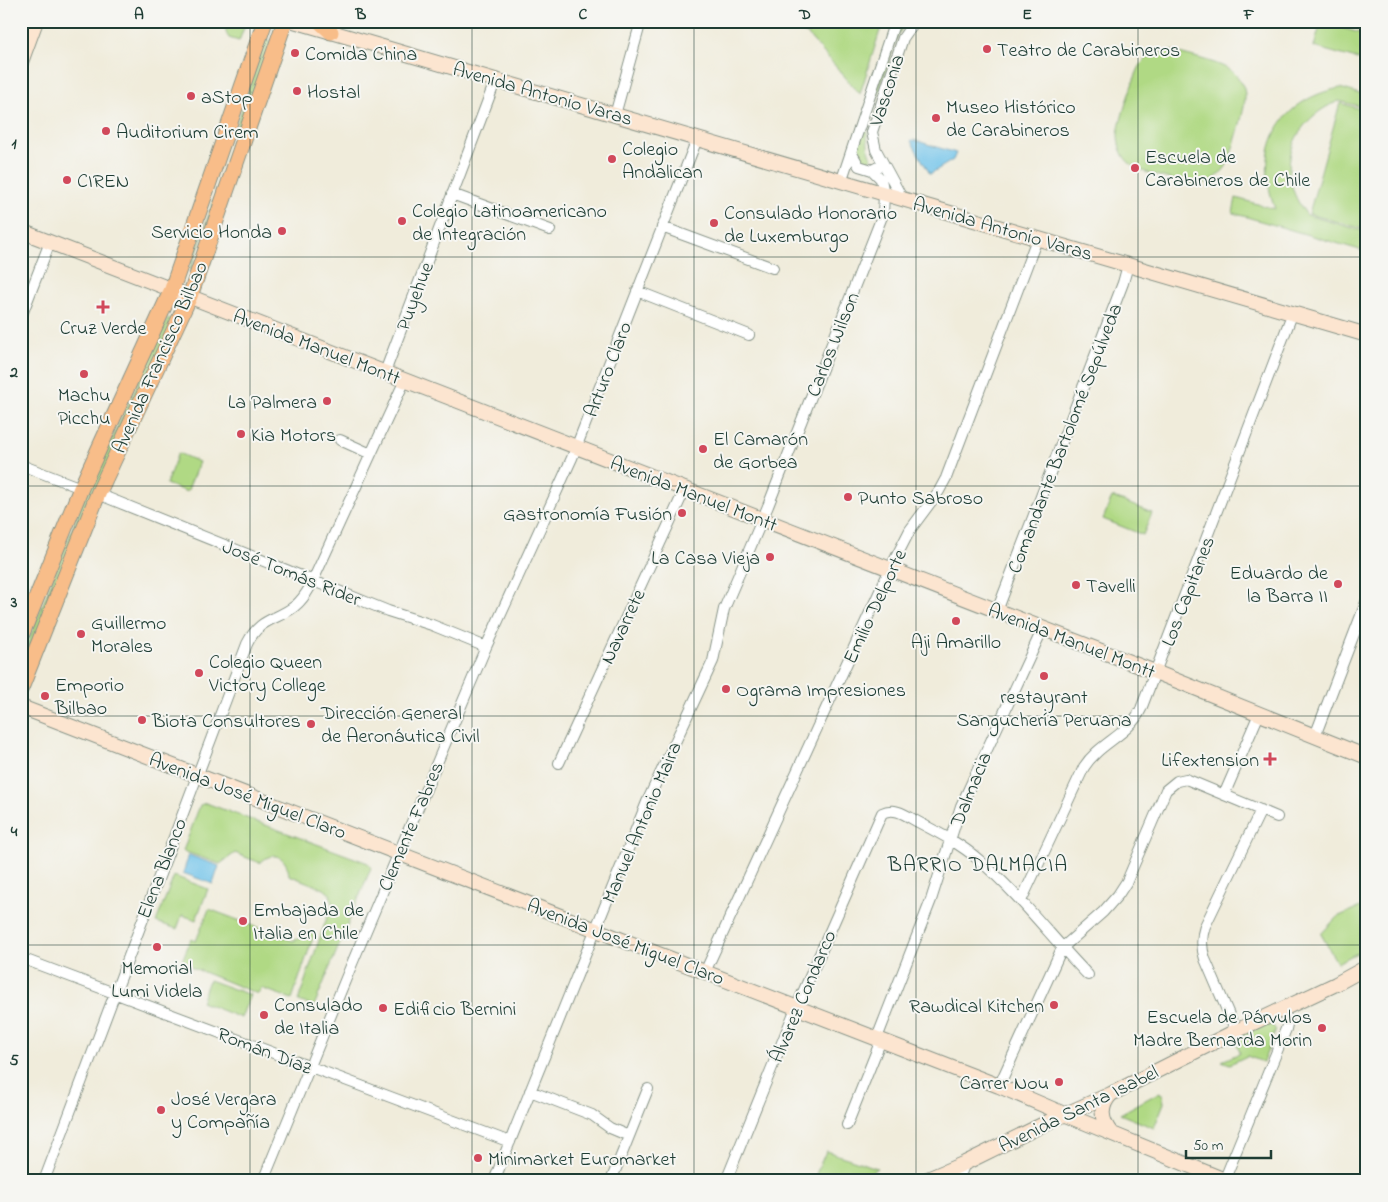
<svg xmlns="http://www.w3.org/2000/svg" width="1388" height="1202" viewBox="0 0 1388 1202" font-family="'Indie Flower',sans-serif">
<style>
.green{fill:#b0d984;stroke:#688b5c}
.water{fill:#6ec2ea;stroke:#46808f}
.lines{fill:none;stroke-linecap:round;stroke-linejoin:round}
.street-casing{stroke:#889488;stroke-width:12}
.secondary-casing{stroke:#889488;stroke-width:16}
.primary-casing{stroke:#889488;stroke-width:17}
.street{stroke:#fff;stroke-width:10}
.secondary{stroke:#fce5d0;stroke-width:14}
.primary{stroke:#f8bd89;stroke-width:15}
.grid{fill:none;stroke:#1f3d34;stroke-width:1;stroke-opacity:0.55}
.poi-dot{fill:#d1495b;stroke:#f6f6f2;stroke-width:2}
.labels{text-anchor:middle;stroke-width:4;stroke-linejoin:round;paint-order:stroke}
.poi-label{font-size:20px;fill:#1f3d34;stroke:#f6f6f2;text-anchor:start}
.street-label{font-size:20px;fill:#1f3d34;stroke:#f6f6f2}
.neighbourhood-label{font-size:21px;letter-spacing:1px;fill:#1f3d34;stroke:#f6f6f2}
.neatline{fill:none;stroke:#1f3d34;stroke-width:2}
.grid-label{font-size:16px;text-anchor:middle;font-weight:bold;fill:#1f3d34}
</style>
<rect width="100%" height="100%" fill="#f6f6f2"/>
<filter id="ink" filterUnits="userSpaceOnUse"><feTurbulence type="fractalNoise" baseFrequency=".02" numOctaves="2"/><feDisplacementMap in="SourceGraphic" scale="10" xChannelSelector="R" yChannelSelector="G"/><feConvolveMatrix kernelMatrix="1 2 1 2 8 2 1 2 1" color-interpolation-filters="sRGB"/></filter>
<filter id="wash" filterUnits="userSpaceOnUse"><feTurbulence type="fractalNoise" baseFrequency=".0096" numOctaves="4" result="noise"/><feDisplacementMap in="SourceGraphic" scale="20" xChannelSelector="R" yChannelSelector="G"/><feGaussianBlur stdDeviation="1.12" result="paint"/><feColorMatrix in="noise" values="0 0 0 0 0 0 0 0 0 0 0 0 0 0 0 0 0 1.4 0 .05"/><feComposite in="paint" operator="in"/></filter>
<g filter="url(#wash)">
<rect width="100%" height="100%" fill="#f0ecdb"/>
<path class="green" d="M231 21 245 25 239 41 229 38C224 31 225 27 231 21Z
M772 21H883L860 94 808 35Z
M899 21H907L899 33 894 44 867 130 868 146 872 159 866 162 858 160 854 153Z
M1321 22 1367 35V62L1314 47Z
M266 39 271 41 191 271 189 270 225 170 238 120Z
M1173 51C1190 57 1224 62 1236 75 1241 81 1245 88 1245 96 1246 107 1231 159 1225 168 1220 174 1214 180 1207 182 1193 187 1180 181 1166 178 1149 173 1130 170 1122 153 1119 147 1118 140 1118 134 1119 123 1135 71 1142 63 1150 53 1162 52 1173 51Z
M1340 88 1367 96V108L1339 101C1290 120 1273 172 1307 215L1367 232V252L1233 213 1236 198 1275 209C1254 151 1277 100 1340 88Z
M1340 103 1367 111V230L1309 214Z
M168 318 173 320 21 670V660L85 496Z
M178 453 199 462 187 492 166 484Z
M1112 497 1152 513 1143 535 1103 519Z
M206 803 368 863 371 868 314 1006 298 1001 332 903 330 894 324 889 289 875C287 857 274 849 260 863L235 853 220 864 183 851 200 805Z
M174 876 208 889 196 920 182 915 177 929 156 922Z
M1367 904V948L1337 963 1321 934 1337 917Z
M209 909 293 941 315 932 292 999 261 988 258 994 181 963 191 939 196 941Z
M209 980 250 995 241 1018 201 1002Z
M1267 1023 1271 1024 1276 1030 1263 1062 1247 1056 1230 1064 1222 1061 1240 1053 1235 1039Z
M1160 1092 1163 1096 1164 1103 1154 1128 1120 1114Z
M826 1151 877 1168 857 1181H813Z"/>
<path class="water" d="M914 140 956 153 953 160 930 174 911 141Z
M189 855 219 866 213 884 183 873Z"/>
</g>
<g filter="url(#ink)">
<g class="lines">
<defs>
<path id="street" d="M615 115 641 21
M851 152 859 166 872 170 878 167
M841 182 895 21
M452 194 550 230
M902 198 876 150 872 132 903 38 915 21
M662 227 773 268
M637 291 749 335
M21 317 50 242
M385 372 496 79
M340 440 371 454
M21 465 81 488
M98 494 388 611 432 625 486 647
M997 611 1123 283 1128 265
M1315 736 1367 600
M559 763 685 489
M1224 795 1259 714
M1021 901 1084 767C1099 743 1129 735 1141 709L1293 312
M21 958 510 1142
M705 972 890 569 910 530 939 491 946 478 1037 239
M1236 1031 1205 959C1201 947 1201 938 1205 926L1261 810
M877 1038 931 900 961 806 1043 628
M999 1086 1062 948 1103 912 1118 895 1127 881 1166 790 1177 781 1186 779 1277 817
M530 1091 592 1115 610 1128 629 1136
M847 1125 881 1040
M44 1181 247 644C260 617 276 621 295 606 301 601 306 594 310 587L405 380
M263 1181 351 966 486 647 572 458 697 139
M494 1181 647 802 713 661 724 609 768 506 883 214 884 194 881 179 872 170
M611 1181 648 1089
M726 1181 794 1013 882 813C896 806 908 817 920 823 941 834 962 845 979 860 1019 894 1051 937 1088 975
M958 1181 965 1163
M1224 1181 1286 1029 1288 1020 1282 1010"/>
<path id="secondary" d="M294 21 1367 335
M21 62 36 21
M21 231 1155 672 1367 757
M21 707 999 1086 1064 1114 1227 1181
M1111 1094C1099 1107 1101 1120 1111 1133
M923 1181 965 1163 1050 1121 1111 1094 1236 1031 1336 984 1367 967"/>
<path id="primary" d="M319 21 331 32
M21 636 81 488 172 289 265 21
M21 688 98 494 190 296 285 21"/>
</defs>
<use href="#street" class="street-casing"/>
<use href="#secondary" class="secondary-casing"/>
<use href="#primary" class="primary-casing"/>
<use href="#street" class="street"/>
<use href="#secondary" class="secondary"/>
<use href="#primary" class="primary"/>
</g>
</g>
<path class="grid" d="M250 21V1181M472 21V1181M694 21V1181M916 21V1181M1138 21V1181M21 257H1367M21 486H1367M21 716H1367M21 945H1367"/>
<g class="poi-dot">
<circle cx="987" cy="49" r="5"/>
<circle cx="295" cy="53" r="5"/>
<circle cx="297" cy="91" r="5"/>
<circle cx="191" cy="96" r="5"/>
<circle cx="936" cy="118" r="5"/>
<circle cx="106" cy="131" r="5"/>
<circle cx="612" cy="159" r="5"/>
<circle cx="1135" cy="168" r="5"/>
<circle cx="67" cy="180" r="5"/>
<circle cx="402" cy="221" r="5"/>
<circle cx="714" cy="223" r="5"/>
<circle cx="282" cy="231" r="5"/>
<path d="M100.5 299.5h5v5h5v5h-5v5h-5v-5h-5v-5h5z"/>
<circle cx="84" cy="374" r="5"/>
<circle cx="327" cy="401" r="5"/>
<circle cx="241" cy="434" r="5"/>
<circle cx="703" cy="449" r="5"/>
<circle cx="848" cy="497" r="5"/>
<circle cx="682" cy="513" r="5"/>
<circle cx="770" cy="557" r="5"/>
<circle cx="1338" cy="584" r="5"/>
<circle cx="1076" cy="585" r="5"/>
<circle cx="956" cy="621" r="5"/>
<circle cx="81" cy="634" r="5"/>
<circle cx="199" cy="673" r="5"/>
<circle cx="1044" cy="676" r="5"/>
<circle cx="726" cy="689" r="5"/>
<circle cx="45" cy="696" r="5"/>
<circle cx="142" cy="720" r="5"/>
<circle cx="311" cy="724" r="5"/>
<path d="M1267.5 751.5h5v5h5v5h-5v5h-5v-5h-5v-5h5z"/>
<circle cx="243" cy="921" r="5"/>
<circle cx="157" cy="947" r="5"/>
<circle cx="1054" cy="1005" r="5"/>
<circle cx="383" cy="1008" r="5"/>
<circle cx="264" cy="1015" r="5"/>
<circle cx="1322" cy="1028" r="5"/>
<circle cx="1059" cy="1082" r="5"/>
<circle cx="161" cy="1110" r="5"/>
<circle cx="478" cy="1158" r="5"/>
</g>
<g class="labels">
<g class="poi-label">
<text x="997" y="56">Teatro de Carabineros</text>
<text x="305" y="60">Comida China</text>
<text x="307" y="98">Hostal</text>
<text x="201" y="103">aStop</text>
<text x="946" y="113">Museo Histórico<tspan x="946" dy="23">de Carabineros</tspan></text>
<text x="116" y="138">Auditorium Cirem</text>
<text x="622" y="155">Colegio<tspan x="622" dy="23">Andalican</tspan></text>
<text x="1145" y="163">Escuela de<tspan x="1145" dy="23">Carabineros de Chile</tspan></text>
<text x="77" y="187">CIREN</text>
<text x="412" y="217">Colegio Latinoamericano<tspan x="412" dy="23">de Integración</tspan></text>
<text x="724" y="219">Consulado Honorario<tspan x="724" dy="23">de Luxemburgo</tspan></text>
<text x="272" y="238" text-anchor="end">Servicio Honda</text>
<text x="103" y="334" text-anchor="middle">Cruz Verde</text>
<text x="84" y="401" text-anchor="middle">Machu<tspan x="84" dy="23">Picchu</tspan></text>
<text x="317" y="408" text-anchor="end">La Palmera</text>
<text x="251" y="441">Kia Motors</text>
<text x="713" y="445">El Camarón<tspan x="713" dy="23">de Gorbea</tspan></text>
<text x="858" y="504">Punto Sabroso</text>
<text x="672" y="520" text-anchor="end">Gastronomía Fusión</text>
<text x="760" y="564" text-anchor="end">La Casa Vieja</text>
<text x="1328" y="579" text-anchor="end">Eduardo de<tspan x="1328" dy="23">la Barra II</tspan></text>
<text x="1086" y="592">Tavelli</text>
<text x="91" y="629">Guillermo<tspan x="91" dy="23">Morales</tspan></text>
<text x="956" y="648" text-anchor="middle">Aji Amarillo</text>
<text x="209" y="668">Colegio Queen<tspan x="209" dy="23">Victory College</tspan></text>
<text x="55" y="691">Emporio<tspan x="55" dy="23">Bilbao</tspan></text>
<text x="736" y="696">Ograma Impresiones</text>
<text x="1044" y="703" text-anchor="middle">restayrant<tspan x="1044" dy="23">Sanguchería Peruana</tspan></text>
<text x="321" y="719">Dirección General<tspan x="321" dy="23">de Aeronáutica Civil</tspan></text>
<text x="152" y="727">Biota Consultores</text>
<text x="1259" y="766" text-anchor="end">Lifextension</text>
<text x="253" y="916">Embajada de<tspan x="253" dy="23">Italia en Chile</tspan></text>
<text x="157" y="974" text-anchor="middle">Memorial<tspan x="157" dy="23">Lumi Videla</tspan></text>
<text x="274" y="1011">Consulado<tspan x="274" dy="23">de Italia</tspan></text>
<text x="1044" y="1012" text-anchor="end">Rawdical Kitchen</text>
<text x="393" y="1015">Edificio Bernini</text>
<text x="1312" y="1023" text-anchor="end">Escuela de Párvulos<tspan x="1312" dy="23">Madre Bernarda Morin</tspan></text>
<text x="1049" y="1089" text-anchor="end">Carrer Nou</text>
<text x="171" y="1105">José Vergara<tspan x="171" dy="23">y Compañía</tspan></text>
<text x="488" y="1165">Minimarket Euromarket</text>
</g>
<g class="street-label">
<text transform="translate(886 90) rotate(-72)" y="7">Vasconia</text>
<text transform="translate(543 93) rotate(16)" y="7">Avenida Antonio Varas</text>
<text transform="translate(1003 228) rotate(16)" y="7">Avenida Antonio Varas</text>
<text transform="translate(414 296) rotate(-69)" y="7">Puyehue</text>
<text transform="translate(832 344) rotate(-68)" y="7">Carlos Wilson</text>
<text transform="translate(317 346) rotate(21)" y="7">Avenida Manuel Montt</text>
<text transform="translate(159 357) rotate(-66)" y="7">Avenida Francisco Bilbao</text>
<text transform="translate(607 369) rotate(-69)" y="7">Arturo Claro</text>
<text transform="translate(1064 438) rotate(-69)" y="7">Comandante Bartolomé Sepúlveda</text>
<text transform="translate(694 493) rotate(21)" y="7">Avenida Manuel Montt</text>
<text transform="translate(292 572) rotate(22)" y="7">José Tomás Rider</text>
<text transform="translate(1187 591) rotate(-69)" y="7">Los Capitanes</text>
<text transform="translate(874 606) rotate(-65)" y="7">Emilio Delporte</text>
<text transform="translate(622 626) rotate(-65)" y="7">Navarrete</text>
<text transform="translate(1072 640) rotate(21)" y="7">Avenida Manuel Montt</text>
<text transform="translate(970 789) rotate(-68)" y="7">Dalmacia</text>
<text transform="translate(248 795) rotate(21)" y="7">Avenida José Miguel Claro</text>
<text transform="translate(641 822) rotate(-67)" y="7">Manuel Antonio Maira</text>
<text transform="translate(410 826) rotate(-67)" y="7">Clemente Fabres</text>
<text transform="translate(161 868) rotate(-69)" y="7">Elena Blanco</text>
<text transform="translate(626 941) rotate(21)" y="7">Avenida José Miguel Claro</text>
<text transform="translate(802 996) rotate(-67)" y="7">Álvarez Condarco</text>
<text transform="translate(265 1050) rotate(21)" y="7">Román Díaz</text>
<text transform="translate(1078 1108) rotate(-26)" y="7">Avenida Santa Isabel</text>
</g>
<g class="neighbourhood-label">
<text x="978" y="871">BARRIO DALMACIA</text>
</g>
</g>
<rect width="1388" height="1202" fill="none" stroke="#f6f6f2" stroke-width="55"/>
<path d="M1186 1150v8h85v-8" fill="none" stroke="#1f3d34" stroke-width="2.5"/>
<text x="1193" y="1150" font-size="15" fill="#1f3d34" stroke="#f6f6f2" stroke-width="4" paint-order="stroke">50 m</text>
<rect x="28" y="28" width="1332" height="1146" class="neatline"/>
<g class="grid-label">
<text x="139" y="19">A</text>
<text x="361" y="19">B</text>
<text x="583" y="19">C</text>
<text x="805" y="19">D</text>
<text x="1027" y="19">E</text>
<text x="1249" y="19">F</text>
<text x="14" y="148">1</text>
<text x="14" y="377">2</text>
<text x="14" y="607">3</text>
<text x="14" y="836">4</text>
<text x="14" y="1065">5</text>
</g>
</svg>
